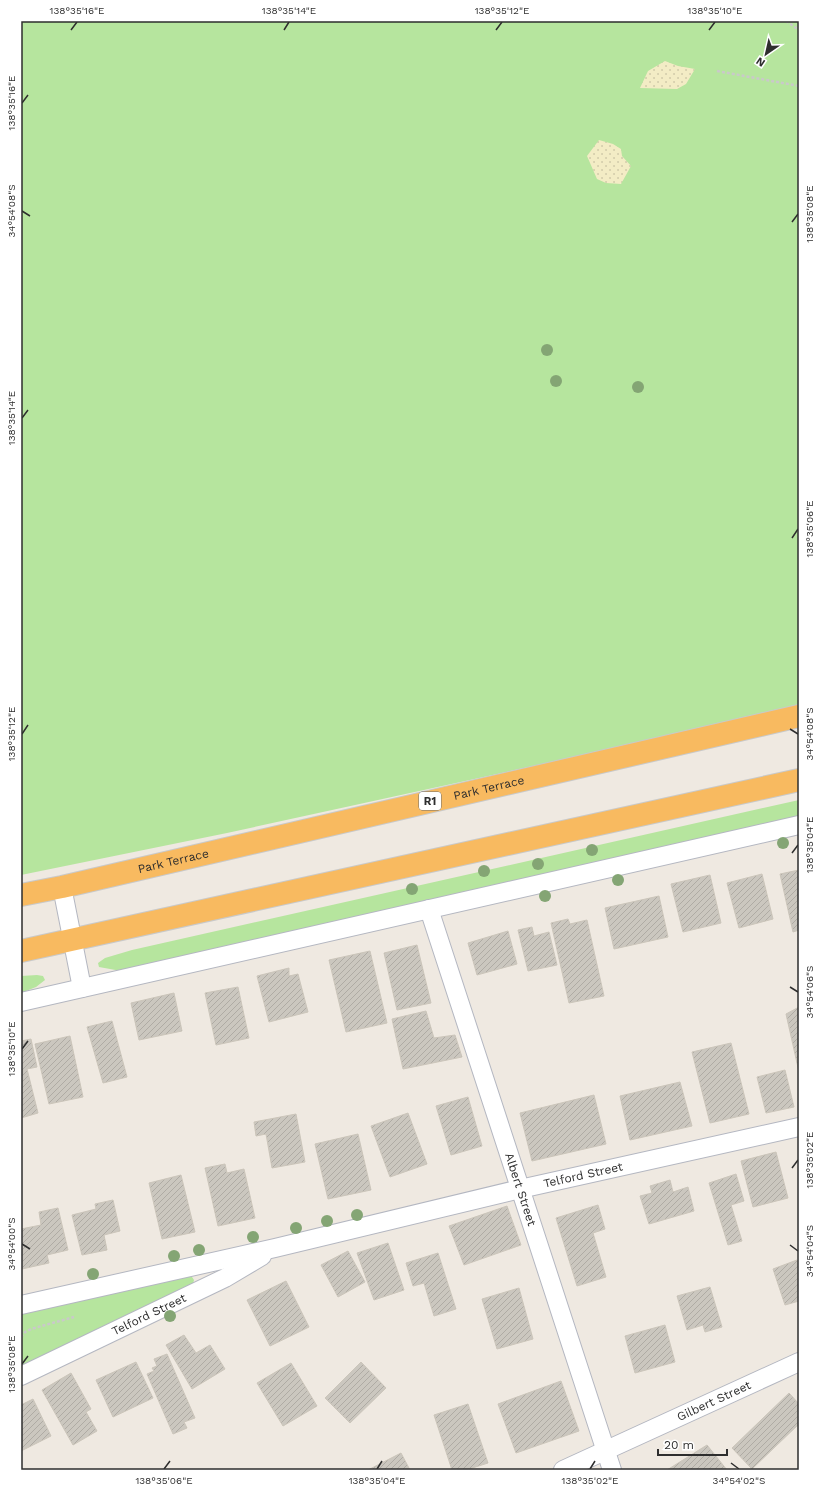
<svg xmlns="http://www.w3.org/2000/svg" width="820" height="1491" viewBox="0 0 820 1491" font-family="'Work Sans',sans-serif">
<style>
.grass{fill:#b6e59e}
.sand{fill:url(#sand-dots)}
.building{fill:url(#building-hatch);stroke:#cbc5ba}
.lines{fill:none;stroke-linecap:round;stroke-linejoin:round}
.minor-casing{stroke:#b4b7c1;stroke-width:20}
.trunk-casing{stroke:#c9c9c9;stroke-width:24}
.path{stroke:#c9c9c9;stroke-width:2.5;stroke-dasharray:3 2;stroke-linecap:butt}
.minor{stroke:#fff;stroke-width:18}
.trunk{stroke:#f8ba60;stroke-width:22}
.tree{fill:#84a574}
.ticks{fill:none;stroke:#2e2e2e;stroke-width:1.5}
.labels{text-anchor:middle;stroke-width:3.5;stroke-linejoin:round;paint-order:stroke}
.shield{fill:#fff;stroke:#6d6d6d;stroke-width:1}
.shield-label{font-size:11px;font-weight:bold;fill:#2e2e2e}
.street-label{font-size:12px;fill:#2e2e2e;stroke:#fff}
.neatline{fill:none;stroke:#2e2e2e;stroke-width:1.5}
.ticks-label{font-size:10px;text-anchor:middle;fill:#2e2e2e}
</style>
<defs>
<pattern id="sand-dots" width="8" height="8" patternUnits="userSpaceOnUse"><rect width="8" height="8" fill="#f3ecc5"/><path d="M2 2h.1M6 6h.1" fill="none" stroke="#d1cbaa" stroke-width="1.8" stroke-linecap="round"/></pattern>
<pattern id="building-hatch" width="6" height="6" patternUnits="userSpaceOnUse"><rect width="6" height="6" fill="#cbc7bf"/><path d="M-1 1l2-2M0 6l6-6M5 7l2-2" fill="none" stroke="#afaba4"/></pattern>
</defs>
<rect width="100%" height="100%" fill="#efe9e1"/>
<path class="grass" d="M21 21H799V708L227 833 21 875Z
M799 800V817L121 971 99 967 98 963 105 958 132 950Z
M37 975 43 976 45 980 36 987 21 993V976Z
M187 1276 192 1277 194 1280 193 1284 21 1367V1313Z"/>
<path class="sand" d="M665 61 678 66 695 69 686 84 677 89 640 88 648 71Z
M599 140 613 144 621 149 622 156 631 166 621 184 606 183 597 179 587 156Z"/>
<path class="building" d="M799 870V930L793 932 780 874Z
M762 874 773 919 739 928 727 883Z
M710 875 721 923 683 932 671 884Z
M659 896 668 937 614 949 605 908Z
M568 919 570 924 587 920 604 996 569 1003 551 923Z
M532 927 534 936 549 932 557 965 528 971 518 930Z
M508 931 517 964 477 975 468 943Z
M417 945 431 1003 397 1010 384 953Z
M370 951 387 1023 346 1032 329 960Z
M289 968V976L298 974 308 1012 269 1022 257 976Z
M238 987 249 1038 216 1045 205 993Z
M174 993 182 1031 139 1040 131 1003Z
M799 1007V1072L786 1014Z
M426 1011 434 1038 455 1035 462 1057 403 1069 392 1019Z
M112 1021 127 1077 103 1083 87 1027Z
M70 1036 83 1097 49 1104 35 1044Z
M31 1039 37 1067 27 1069 38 1113 21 1118V1041Z
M731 1043 749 1114 710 1123 692 1052Z
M785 1070 794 1107 766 1113 757 1077Z
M680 1082 692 1126 630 1140 620 1096Z
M594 1095 606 1144 532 1161 520 1113Z
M468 1097 482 1146 451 1155 436 1106Z
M408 1113 427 1164 390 1177 371 1126Z
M296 1114 305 1162 272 1168 266 1134 256 1136 254 1122Z
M358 1134 371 1190 328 1199 315 1144Z
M776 1152 788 1198 753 1207 741 1161Z
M225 1164 227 1173 244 1169 255 1218 218 1226 205 1168Z
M736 1174 744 1201 731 1205 742 1241 728 1245 709 1183Z
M181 1175 195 1232 162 1239 149 1183Z
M670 1180 673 1192 688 1187 694 1211 649 1224 640 1196 652 1193 650 1186Z
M113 1200 120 1231 104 1235 107 1250 82 1255 72 1215 96 1209 95 1204Z
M598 1205 605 1229 593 1233 606 1277 577 1286 556 1218Z
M507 1206 521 1245 464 1265 449 1226Z
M58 1208 68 1250 47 1255 49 1263 22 1269 21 1229 41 1225 39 1212Z
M388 1243 404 1290 374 1300 357 1253Z
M348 1251 365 1282 338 1297 321 1265Z
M438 1253 456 1309 434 1316 424 1283 413 1286 406 1263Z
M797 1260 799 1264V1301L785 1305 773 1269Z
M286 1281 309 1327 270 1346 247 1300Z
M710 1287 722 1327 705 1332 703 1325 687 1330 677 1296Z
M519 1288 533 1339 497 1349 482 1299Z
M665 1325 675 1362 635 1373 625 1336Z
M184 1335 196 1353 210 1345 225 1369 192 1389 166 1345Z
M167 1354 195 1418 184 1422 187 1428 173 1434 147 1374 154 1371 152 1368 157 1366 154 1359Z
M136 1362 153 1398 113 1417 96 1380Z
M361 1362 386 1388 350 1423 325 1398Z
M291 1363 317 1406 283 1426 257 1383Z
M71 1373 91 1409 86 1412 97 1431 73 1445 42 1390Z
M561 1381 579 1431 516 1453 498 1404Z
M789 1393 799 1404V1424L752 1469 732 1448Z
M33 1399 51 1436 21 1451V1405Z
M468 1404 488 1463 466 1470H452L434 1415Z
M707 1445 727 1470H667Z
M401 1453 410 1470H368Z"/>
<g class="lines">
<defs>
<g id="minor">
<path d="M62 887 82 988"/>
<path id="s1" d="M429 909 612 1470"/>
<path d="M21 1002 799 825"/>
<path id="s2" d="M21 1305 275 1248 520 1189 799 1127"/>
<path id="s3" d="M21 1376 225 1278 262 1256"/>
<path id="s4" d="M563 1470 799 1362"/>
</g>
<g id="trunk">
<path id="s5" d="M21 895 62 887 799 716"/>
<path d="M21 951 799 780"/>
</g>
</defs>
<use href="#minor" class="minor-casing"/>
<use href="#trunk" class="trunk-casing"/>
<path class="path" d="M786 21 799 30
M717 71 799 86
M21 1337 25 1332 31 1329 74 1317"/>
<use href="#minor" class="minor"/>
<use href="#trunk" class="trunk"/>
</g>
<g class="tree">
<circle cx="547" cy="350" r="6"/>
<circle cx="556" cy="381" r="6"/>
<circle cx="638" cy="387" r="6"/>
<circle cx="783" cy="843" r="6"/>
<circle cx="592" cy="850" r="6"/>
<circle cx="538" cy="864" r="6"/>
<circle cx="484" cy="871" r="6"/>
<circle cx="618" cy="880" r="6"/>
<circle cx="412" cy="889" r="6"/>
<circle cx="545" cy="896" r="6"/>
<circle cx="357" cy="1215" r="6"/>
<circle cx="327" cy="1221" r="6"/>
<circle cx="296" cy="1228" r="6"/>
<circle cx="253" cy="1237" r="6"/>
<circle cx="199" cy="1250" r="6"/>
<circle cx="174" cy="1256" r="6"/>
<circle cx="93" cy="1274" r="6"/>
<circle cx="170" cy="1316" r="6"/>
</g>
<path class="ticks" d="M71 30 77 22M284 30 289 22M496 30 502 22M709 30 715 22M22 103 28 95M22 211 30 216M792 222 798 214M22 418 28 410M792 538 798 529M790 729 798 734M22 734 28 725M792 853 798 845M790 987 798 992M22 1049 28 1041M792 1168 798 1160M22 1244 30 1249M790 1245 798 1251M22 1364 28 1356M731 1463 739 1469M164 1469 170 1461M377 1469 382 1461M590 1469 595 1461"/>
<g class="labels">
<rect class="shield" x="419" y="792" width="22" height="18" rx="3"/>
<g class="shield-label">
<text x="430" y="805">R1</text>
</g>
<g class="street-label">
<text dy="4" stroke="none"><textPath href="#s5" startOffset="480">Park Terrace</textPath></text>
<text dy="4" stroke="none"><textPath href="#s5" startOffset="156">Park Terrace</textPath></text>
<text dy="4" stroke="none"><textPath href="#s2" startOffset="577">Telford Street</textPath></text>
<text dy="4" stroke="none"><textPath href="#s1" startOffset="295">Albert Street</textPath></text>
<text dy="4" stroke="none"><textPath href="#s3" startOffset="142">Telford Street</textPath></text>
<text dy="4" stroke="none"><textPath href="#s4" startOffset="166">Gilbert Street</textPath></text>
</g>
</g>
<rect width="820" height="1491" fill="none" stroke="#ffffff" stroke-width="44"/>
<g transform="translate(766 54) rotate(214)" stroke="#ffffff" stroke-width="3" paint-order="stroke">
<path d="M0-3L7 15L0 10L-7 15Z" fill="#2e2e2e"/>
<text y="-6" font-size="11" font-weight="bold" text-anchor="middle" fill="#2e2e2e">N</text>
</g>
<path d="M658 1449v6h69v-6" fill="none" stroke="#2e2e2e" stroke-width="2"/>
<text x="664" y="1449" font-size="12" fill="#2e2e2e" stroke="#ffffff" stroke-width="3" paint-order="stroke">20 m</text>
<rect x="22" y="22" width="776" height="1447" class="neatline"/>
<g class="ticks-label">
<text x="77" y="14">138°35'16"E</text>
<text x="289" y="14">138°35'14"E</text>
<text x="502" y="14">138°35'12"E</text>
<text x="715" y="14">138°35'10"E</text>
<text transform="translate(11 103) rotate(-90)" y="4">138°35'16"E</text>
<text transform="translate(11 211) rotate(-90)" y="4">34°54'08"S</text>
<text transform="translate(809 214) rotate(-90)" y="4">138°35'08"E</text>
<text transform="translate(11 418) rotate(-90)" y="4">138°35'14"E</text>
<text transform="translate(809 529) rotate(-90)" y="4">138°35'06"E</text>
<text transform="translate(11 734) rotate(-90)" y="4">138°35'12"E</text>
<text transform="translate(809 734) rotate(-90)" y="4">34°54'08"S</text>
<text transform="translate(809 845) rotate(-90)" y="4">138°35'04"E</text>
<text transform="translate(809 992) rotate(-90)" y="4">34°54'06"S</text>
<text transform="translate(11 1049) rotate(-90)" y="4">138°35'10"E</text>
<text transform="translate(809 1160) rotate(-90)" y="4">138°35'02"E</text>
<text transform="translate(11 1244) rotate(-90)" y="4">34°54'00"S</text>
<text transform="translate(809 1251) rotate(-90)" y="4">34°54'04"S</text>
<text transform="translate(11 1364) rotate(-90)" y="4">138°35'08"E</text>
<text x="164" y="1484">138°35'06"E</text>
<text x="377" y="1484">138°35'04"E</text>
<text x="590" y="1484">138°35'02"E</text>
<text x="739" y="1484">34°54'02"S</text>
</g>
</svg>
